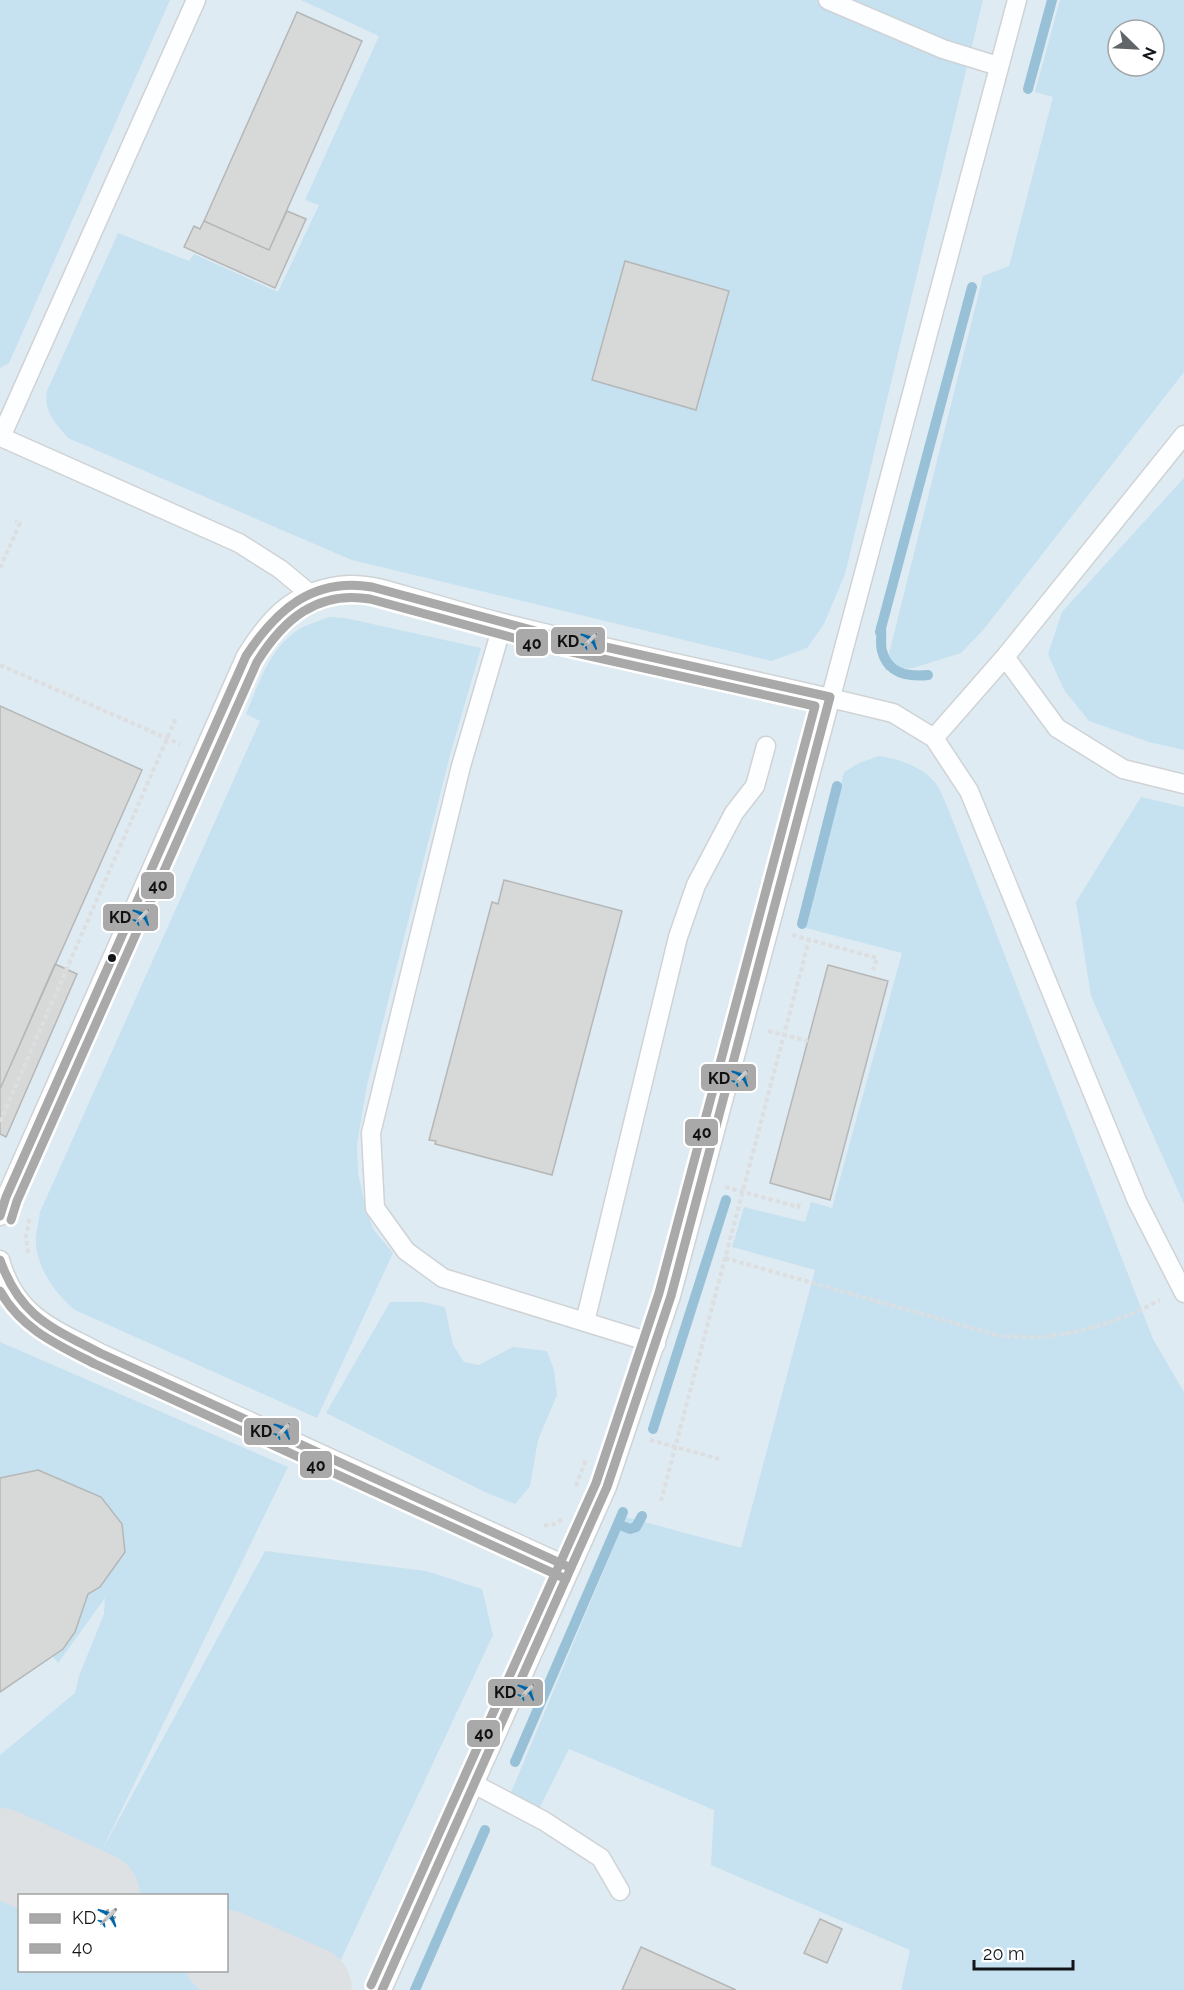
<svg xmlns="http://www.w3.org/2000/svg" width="1184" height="1990" viewBox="0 0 1184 1990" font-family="Raleway,sans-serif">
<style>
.built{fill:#dfebf2;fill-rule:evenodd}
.green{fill:#c6e1f0;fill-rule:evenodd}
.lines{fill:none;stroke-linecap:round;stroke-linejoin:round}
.stream{stroke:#98c1d8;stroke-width:10}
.taxiway{stroke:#dee1e4;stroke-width:88}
.building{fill:#d7d9d9;stroke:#b5b7b7;stroke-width:1.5}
.lane-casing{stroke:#cfd3d5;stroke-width:21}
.path{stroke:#dddee0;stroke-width:4;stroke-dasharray:4.5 3;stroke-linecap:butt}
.lane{stroke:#fdfeff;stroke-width:18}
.bus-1-casing{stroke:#fff;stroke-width:14}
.bus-2-casing{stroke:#fff;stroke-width:14}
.bus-1{stroke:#a9a9a9;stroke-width:9}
.bus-2{stroke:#a9a9a9;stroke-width:9}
.bus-dot{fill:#131618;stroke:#fff;stroke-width:2}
.line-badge{stroke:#fff;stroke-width:2}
.pale-badge-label{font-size:16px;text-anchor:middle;font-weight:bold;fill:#111}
</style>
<rect width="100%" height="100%" fill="#f4f8fc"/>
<path class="built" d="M0 0H1184V1990H0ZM1118 30H1154V66H1118ZM20 1896H226V1970H20Z"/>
<path class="green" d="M0 0H170L9 363 0 368Z
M301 0H983L845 574 824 624 807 648 771 661 352 560 68 438C55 423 43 411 47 391L118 233 189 261 194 254 278 292 319 205 305 200 379 36Z
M1060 0H1184V372L984 629 961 653 913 668 885 670 983 276 1009 266 1053 97 1035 92ZM1118 30H1154V66H1118Z
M1184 478V750L1149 742 1089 721 1064 690 1048 654 1062 612Z
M329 617 345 618 481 648 450 755 367 1085 357 1144 358 1173 365 1205 373 1229 393 1253 317 1418 75 1310C54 1293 34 1264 36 1236 37 1228 39 1220 40 1212L260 721 246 714C259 683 271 644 303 627 311 623 321 620 329 617Z
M879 756C900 759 924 767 937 785 942 793 945 802 949 811L1153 1339 1184 1392V1990H901L910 1950 711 1865 714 1810 569 1749 538 1811 510 1795 626 1517 741 1548 815 1270 732 1247 744 1207 805 1222 811 1202 832 1208 902 953 806 928 844 772 859 763Z
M1141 797 1184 807V1204L1091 996 1076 902Z
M390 1302H423L445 1307 453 1345 464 1362 479 1365 513 1347 547 1351 554 1370 557 1395 538 1440 530 1486 515 1504 487 1493 326 1413Z
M0 1342 288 1467 101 1852 265 1551 426 1571 482 1589 493 1635 336 1970 306 1969 227 1933 226 1896 146 1895 0 1830V1755L75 1693 79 1676 104 1614 105 1598 58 1663 40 1639 0 1677Z
M0 1874 52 1895 20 1896V1970L222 1971 264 1990H0Z"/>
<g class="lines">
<path class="stream" d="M1028 89 1052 0
M881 627C882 635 880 644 882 651 888 674 908 677 928 675
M880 632 972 287
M802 924 837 786
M653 1429 726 1200
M618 1524 630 1529 636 1527 642 1516
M515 1762 623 1512
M415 1990 485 1830"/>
<path class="taxiway" d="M0 1852 96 1896
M226 1954 308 1990"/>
</g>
<path class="building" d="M297 12 362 41 269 250 204 221Z
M287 211 306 219 275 288 184 247 194 226 200 229 204 221 269 250Z
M625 261 729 291 696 410 592 380Z
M0 706 142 770 0 1089Z
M504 880 622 911 552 1175 435 1144 436 1141 429 1140 492 902 498 904Z
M55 964 77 974 6 1137 0 1134V1089Z
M828 965 888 981 830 1200 770 1183Z
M38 1470 101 1497 122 1524 125 1552 100 1587 88 1594 75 1632 63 1649 0 1692V1478Z
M820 1919 842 1929 827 1963 804 1953Z
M641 1947 736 1990H622Z"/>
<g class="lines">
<defs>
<path id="lane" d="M196 0 1 437 239 543 280 569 309 593
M828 0 943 49 998 66
M503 623 461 766 371 1133 375 1208 406 1251 443 1278 656 1344
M1005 657 1057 728 1123 769 1184 784
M934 738 1005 657 1184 435
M0 1216 6 1197 246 656C271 615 298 588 349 585 368 584 389 591 407 596 439 605 471 615 503 623 632 655 763 681 893 713L934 738 969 791 1137 1201 1184 1293
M0 1260C16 1317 53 1328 100 1353L571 1568
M585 1322 678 937 696 885 734 813 755 786 766 746
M474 1784 544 1821 601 1858 620 1891
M382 1990 607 1487 671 1296 1017 0"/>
</defs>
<use href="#lane" class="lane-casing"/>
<path class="path" d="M0 568 20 523 15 521
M0 665 180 744
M792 935 877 958 873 970
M768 1031 808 1041
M0 1122 176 718
M725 1187 798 1207 800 1202
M28 1253 26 1237 30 1216
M725 1258 1000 1336C1014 1336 1029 1338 1043 1337 1085 1332 1123 1320 1160 1300
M650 1440 719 1459
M576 1486 586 1459
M661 1501 809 940
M544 1525C552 1526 558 1524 563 1517"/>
<use href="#lane" class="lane"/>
<defs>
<path id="bus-1" d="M0 1216 6 1197 246 656C276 610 313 577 372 587L543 633 830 697 671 1296 607 1487 382 1990
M0 1260C20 1316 50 1327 100 1353L571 1568"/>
<path id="bus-2" d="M11 1220 17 1201 257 662C283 620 317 590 370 599L540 645 815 706 659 1293 596 1483 371 1985
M0 1291C21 1329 58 1345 95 1364L566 1579"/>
</defs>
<use href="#bus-1" class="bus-1-casing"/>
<use href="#bus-2" class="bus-2-casing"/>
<use href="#bus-1" class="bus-1"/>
<use href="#bus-2" class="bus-2"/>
</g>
<circle class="bus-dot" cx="112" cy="958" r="5"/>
<g class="line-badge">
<rect x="550" y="626" width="56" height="29" rx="6" fill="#a9a9a9"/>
<rect x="515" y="628" width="34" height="29" rx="6" fill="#a9a9a9"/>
<rect x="140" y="871" width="35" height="29" rx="6" fill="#a9a9a9"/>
<rect x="102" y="903" width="57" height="29" rx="6" fill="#a9a9a9"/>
<rect x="700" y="1063" width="57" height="29" rx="6" fill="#a9a9a9"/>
<rect x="684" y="1118" width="35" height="29" rx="6" fill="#a9a9a9"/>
<rect x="243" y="1417" width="57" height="29" rx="6" fill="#a9a9a9"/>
<rect x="299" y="1450" width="34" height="29" rx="6" fill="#a9a9a9"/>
<rect x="487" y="1678" width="57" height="29" rx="6" fill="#a9a9a9"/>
<rect x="466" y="1719" width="35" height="29" rx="6" fill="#a9a9a9"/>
</g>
<g class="pale-badge-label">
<text x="578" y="647">KD✈️</text>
<text x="532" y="649">40</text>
<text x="158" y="891">40</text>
<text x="130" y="923">KD✈️</text>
<text x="729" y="1084">KD✈️</text>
<text x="702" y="1138">40</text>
<text x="271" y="1437">KD✈️</text>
<text x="316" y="1471">40</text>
<text x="515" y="1698">KD✈️</text>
<text x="484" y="1739">40</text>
</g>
<rect x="18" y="1894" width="210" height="78" fill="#ffffff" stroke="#a1a2a3" stroke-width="1.5"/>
<rect x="30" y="1914" width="30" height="9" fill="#a9a9a9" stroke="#a1a2a3" stroke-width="1.5"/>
<text x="72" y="1924" font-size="18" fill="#131618">KD✈️</text>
<rect x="30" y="1944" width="30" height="9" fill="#a9a9a9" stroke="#a1a2a3" stroke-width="1.5"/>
<text x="72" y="1954" font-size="18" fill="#131618">40</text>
<g transform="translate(1136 48) rotate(114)"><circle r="28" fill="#ffffff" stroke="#a1a2a3" stroke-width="1.5"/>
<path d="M0-4.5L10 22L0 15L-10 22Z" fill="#626568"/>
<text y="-9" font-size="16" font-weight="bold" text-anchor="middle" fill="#131618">N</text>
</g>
<path d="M974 1960v9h99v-9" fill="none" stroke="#131618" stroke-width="3"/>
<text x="983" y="1960" font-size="18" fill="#131618" stroke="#ffffff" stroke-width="4.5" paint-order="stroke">20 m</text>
</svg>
